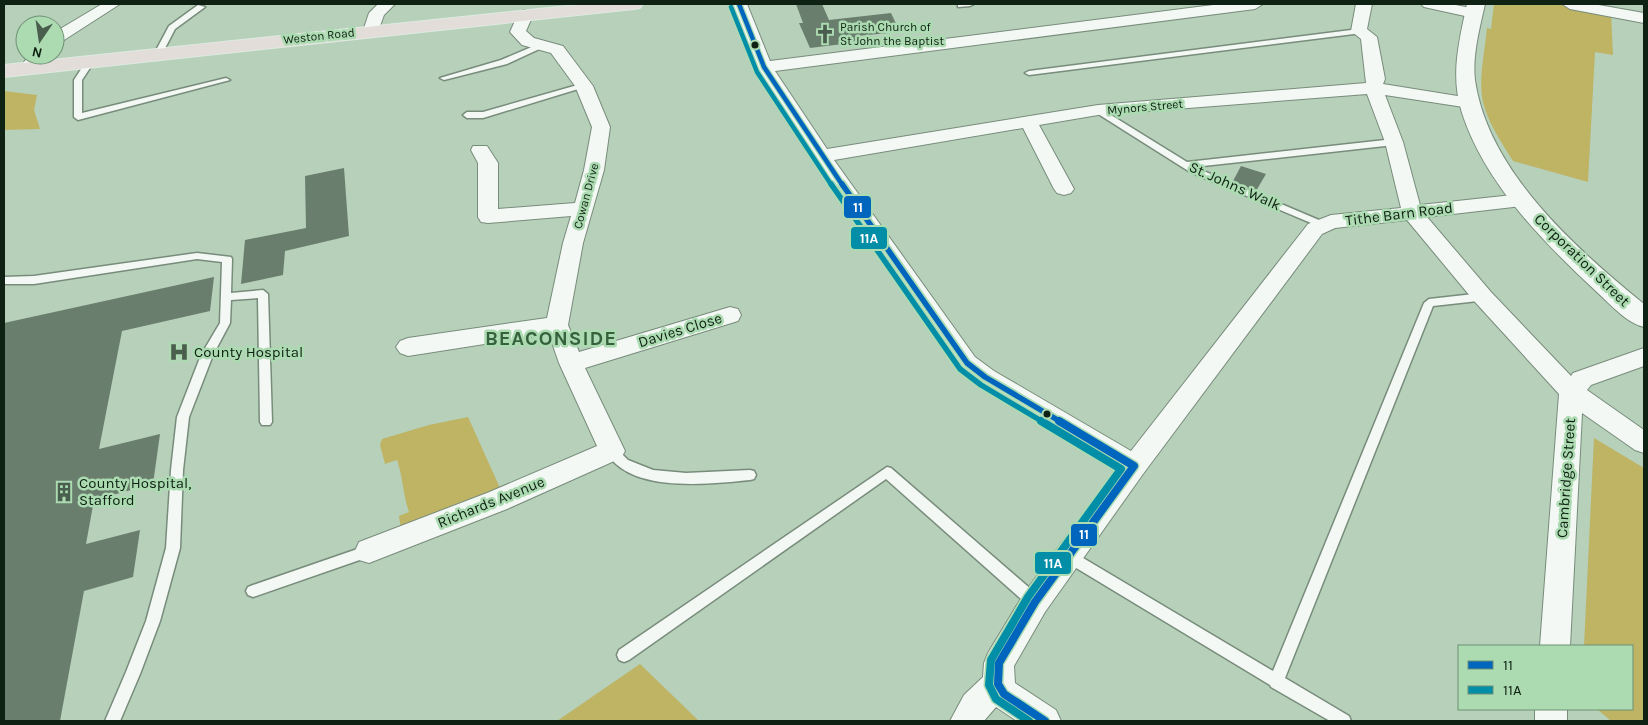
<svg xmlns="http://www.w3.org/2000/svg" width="1648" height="725" viewBox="0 0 1648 725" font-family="Karla,sans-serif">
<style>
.green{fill:#bfb364}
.building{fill:#6a7e6e}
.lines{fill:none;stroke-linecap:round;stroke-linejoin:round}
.service-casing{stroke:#788c7b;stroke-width:3}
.minor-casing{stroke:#788c7b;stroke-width:2}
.tertiary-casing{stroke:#788c7b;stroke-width:2}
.trunk-casing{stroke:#deeae0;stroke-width:2}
.service{fill:#f4f8f5;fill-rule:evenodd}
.minor{fill:#f4f8f5;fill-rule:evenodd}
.tertiary{fill:#f4f8f5;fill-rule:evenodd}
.trunk{fill:#e2ddd8;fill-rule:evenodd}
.bus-1-far2-casing{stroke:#acdbb2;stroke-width:7}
.bus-1-far1-casing{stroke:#acdbb2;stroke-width:9}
.bus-1-casing{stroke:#acdbb2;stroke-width:11}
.bus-2-far2-casing{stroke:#acdbb2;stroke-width:7}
.bus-2-far1-casing{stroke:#acdbb2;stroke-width:9}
.bus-2-casing{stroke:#acdbb2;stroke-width:11}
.bus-1-far2{stroke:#0065bd;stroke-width:4.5}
.bus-1-far1{stroke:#0065bd;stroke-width:5.5}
.bus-1{stroke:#0065bd;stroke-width:8}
.bus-2-far2{stroke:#038ea8;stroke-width:4.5}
.bus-2-far1{stroke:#038ea8;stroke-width:5.5}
.bus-2{stroke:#038ea8;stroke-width:8}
.bus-dot{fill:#0f2112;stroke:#acdbb2;stroke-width:2}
.labels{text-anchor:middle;stroke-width:5;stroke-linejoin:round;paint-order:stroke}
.far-poi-label{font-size:12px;fill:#0f2112;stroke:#acdbb2;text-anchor:start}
.far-street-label{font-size:12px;fill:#0f2112;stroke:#acdbb2}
.street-label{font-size:15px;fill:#0f2112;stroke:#acdbb2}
.poi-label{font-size:15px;fill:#0f2112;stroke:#acdbb2;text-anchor:start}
.district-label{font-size:20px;font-weight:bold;letter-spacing:1px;fill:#36613d;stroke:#acdbb2}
.line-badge{stroke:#acdbb2;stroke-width:2}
.badge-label{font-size:14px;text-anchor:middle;font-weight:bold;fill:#fff}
</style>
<rect width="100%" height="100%" fill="#b6d0ba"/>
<path class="green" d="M1494 4H1571L1611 12 1613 55 1595 52 1588 182 1513 161C1502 143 1488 123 1483 102 1478 79 1485 51 1487 28L1491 29Z
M4 91 37 95 34 110 40 129 4 130Z
M468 417 500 488 401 530 399 516 409 512C403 495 403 477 397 460L385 464 380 445 382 439 429 425Z
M1594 438 1644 468V721H1611L1597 709H1632V646H1584Z
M640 664 699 721H557Z"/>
<path class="building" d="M796 4H822L829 20 891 13 900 32 856 36 859 42 810 48 799 23H803Z
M1241 166 1266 174 1256 191 1233 181Z
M344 168 349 236 285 251 283 275 241 284 245 240 306 228 305 176Z
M214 277 210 311 122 331 99 449 160 434 153 484 94 500 86 544 140 530 133 577 84 591 60 721H4V323Z"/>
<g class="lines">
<defs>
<path id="service" d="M958 4H974L970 6 958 7Z
M198 5 205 7 175 29 161 56H155L154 54 169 26Z
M1359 29 1363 31 1362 33 1029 75 1025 73 1029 71Z
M541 43 548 45 507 64 444 80 440 78 501 60Z
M87 60 94 62 82 80V113L226 78 230 80 78 120 74 117V80Z
M581 84 588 86 483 118H467L463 115 467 112H483Z
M1098 107 1187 162 1394 139 1398 142 1394 145 1194 167 1326 223 1328 225 1323 228 1190 172 1095 112 1094 110Z
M197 253 231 257 232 259 231 293 263 290 268 294 272 422 270 425H262L260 422 258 298 231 300 230 323 213 355 189 417 183 470 180 548 160 621 140 674 120 721H105L126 672 146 621 166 548 171 470 177 417 201 355 220 323 222 262 197 259 34 284H4V277L34 276Z
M1483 293 1487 294 1488 297 1487 300 1433 306 1285 678 1349 716 1351 721H1330L1271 687 1270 685 1063 560 1061 556 1063 552 1068 550 1073 552 1273 671 1424 303 1429 299Z
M612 446 616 448 628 460 653 470 686 473 750 470 754 471 756 475 754 479 750 480C710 484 628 494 606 451L608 448Z
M887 467 891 468 1040 597 1042 602 1040 607 1035 608 1030 607 886 479 629 660 624 662 619 660 617 655 619 650Z
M369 545 374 547 376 551 374 555 253 597 248 595 246 591 248 587 253 585Z"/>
<path id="minor" d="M102 4H120L61 42 55 44V32Z
M378 4H395L384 15 377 34H365L363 31 369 13Z
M731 4H747L770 61 1221 4H1263L1255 9 775 71 827 149 1098 105 1366 83 1361 39 1351 31 1356 4H1372L1367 29 1377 37 1385 79 1383 84 1470 98 1476 99 1479 103 1476 107 1470 108 1385 95 1403 142 1420 205 1522 194 1529 196 1532 200 1529 204 1522 206 1427 217 1491 292 1571 376 1573 373 1644 348V366L1591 385 1587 390 1644 430V453L1635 450 1582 413 1570 646H1540L1559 394 1475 302 1407 220 1335 228 1322 234 1143 474 1045 612 1014 666 1015 683 1056 710 1061 721H1017L996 707 984 721H950L964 695 983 677 984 663 988 653 1025 592 1117 469 976 383 959 369 813 156 756 67ZM1367 94 1385 142 1401 208 1331 215 1308 224 1131 451 994 371 975 357 834 160 1023 128 1054 189 1057 193 1064 195 1071 193 1074 189 1039 125 1098 115Z
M1421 4H1451L1480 10 1482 13 1474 18 1424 7Z
M1562 4H1593L1644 13V23L1570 9Z
M525 10 533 15 526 31 534 38 563 46 593 86 610 127 604 170 583 243 568 325 579 352 730 307 738 309 741 315 738 321 585 368 625 451 621 458 507 509 369 563 359 560 355 551 359 542 487 493 597 446 559 363 549 334 408 356 400 353 396 347 400 341 408 338 547 318 563 243 571 216 488 223 481 222 478 217V163L471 150 473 146H487L498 163V209L575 203 584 170 592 127 575 86 551 53 522 45 510 32 519 12Z
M29 55H46L34 72H22L20 68Z
M1535 709H1567V721H1535Z"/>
<path id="tertiary" d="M1467 4H1485C1480 27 1472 56 1475 80 1488 171 1576 249 1644 304V327C1627 323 1612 306 1599 294 1545 244 1485 184 1462 113 1450 76 1459 41 1467 4Z"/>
<path id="trunk" d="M586 4H643L640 8 634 9 4 77V65Z"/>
</defs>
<use href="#service" class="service-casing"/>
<use href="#minor" class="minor-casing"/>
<use href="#tertiary" class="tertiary-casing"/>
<use href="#trunk" class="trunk-casing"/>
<use href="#service" class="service"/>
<use href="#minor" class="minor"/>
<use href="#tertiary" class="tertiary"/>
<use href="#trunk" class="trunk"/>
<defs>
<path id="bus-1-far2" d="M739 4 764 67 843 186"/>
<path id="bus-1-far1" d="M842 184 967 363 985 377 1061 422"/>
<path id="bus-1" d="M1045 721 1004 694 998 684 999 663 1035 602 1134 466 1059 421"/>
<path id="bus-2-far2" d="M731 7 757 72 832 186"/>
<path id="bus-2-far1" d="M831 184 960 369 981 385 1043 422"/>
<path id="bus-2" d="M1029 721 996 699 989 685 991 660 1028 597 1121 469 1041 421"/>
</defs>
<use href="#bus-1-far2" class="bus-1-far2-casing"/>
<use href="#bus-1-far1" class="bus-1-far1-casing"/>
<use href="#bus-1" class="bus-1-casing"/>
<use href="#bus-2-far2" class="bus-2-far2-casing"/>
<use href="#bus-2-far1" class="bus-2-far1-casing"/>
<use href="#bus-2" class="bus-2-casing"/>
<use href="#bus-1-far2" class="bus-1-far2"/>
<use href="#bus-1-far1" class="bus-1-far1"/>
<use href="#bus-1" class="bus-1"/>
<use href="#bus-2-far2" class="bus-2-far2"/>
<use href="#bus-2-far1" class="bus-2-far1"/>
<use href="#bus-2" class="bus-2"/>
</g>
<defs>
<symbol id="church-bare" viewBox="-9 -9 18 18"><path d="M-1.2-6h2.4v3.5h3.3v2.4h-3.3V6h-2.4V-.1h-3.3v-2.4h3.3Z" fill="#495e4d" stroke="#acdbb2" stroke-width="2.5" paint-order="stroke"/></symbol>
<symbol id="hospital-bare" viewBox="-9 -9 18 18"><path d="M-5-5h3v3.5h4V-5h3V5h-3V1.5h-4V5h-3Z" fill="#495e4d" stroke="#acdbb2" stroke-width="2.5" paint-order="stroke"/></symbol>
<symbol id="building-bare" viewBox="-9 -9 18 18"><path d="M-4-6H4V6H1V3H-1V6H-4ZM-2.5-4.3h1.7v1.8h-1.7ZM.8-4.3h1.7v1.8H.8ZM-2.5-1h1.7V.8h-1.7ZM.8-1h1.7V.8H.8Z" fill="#495e4d" stroke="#acdbb2" stroke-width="2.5" paint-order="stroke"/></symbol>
</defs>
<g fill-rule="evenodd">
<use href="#church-bare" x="811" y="20" width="28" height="28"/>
<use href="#hospital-bare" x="165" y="338" width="28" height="28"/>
<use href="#building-bare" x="50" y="478" width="28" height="28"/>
</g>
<g class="bus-dot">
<circle cx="755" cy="45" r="4.5"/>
<circle cx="1047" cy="414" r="4.5"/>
</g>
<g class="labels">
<g class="far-poi-label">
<text x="840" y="31">Parish Church of<tspan x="840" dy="14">St John the Baptist</tspan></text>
</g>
<g class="far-street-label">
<text transform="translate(319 36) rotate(-6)" y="4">Weston Road</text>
<text transform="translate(1145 107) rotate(-5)" y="4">Mynors Street</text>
<text transform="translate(586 196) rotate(-75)" y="4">Cowan Drive</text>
</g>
<g class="street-label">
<text transform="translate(1235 186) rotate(24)" y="5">St. Johns Walk</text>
<text transform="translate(1399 214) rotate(-7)" y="5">Tithe Barn Road</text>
<text transform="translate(1582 260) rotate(44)" y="5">Corporation Street</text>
<text transform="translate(680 330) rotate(-17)" y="5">Davies Close</text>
<text transform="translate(1566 478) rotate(-86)" y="5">Cambridge Street</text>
<text transform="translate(491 502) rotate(-22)" y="5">Richards Avenue</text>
</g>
<g class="poi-label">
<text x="194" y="357">County Hospital</text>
<text x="79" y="488">County Hospital,<tspan x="79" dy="17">Stafford</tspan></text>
</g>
<g class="district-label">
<text x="551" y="345">BEACONSIDE</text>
</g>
</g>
<g class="line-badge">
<rect x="843" y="195" width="29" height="24" rx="5" fill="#0065bd"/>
<rect x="850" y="226" width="38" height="24" rx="5" fill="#038ea8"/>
<rect x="1070" y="523" width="28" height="24" rx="5" fill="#0065bd"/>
<rect x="1034" y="551" width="38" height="24" rx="5" fill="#038ea8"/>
</g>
<g class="badge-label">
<text x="858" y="212">11</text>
<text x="869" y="243">11A</text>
<text x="1084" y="539">11</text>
<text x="1053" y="568">11A</text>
</g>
<rect width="1648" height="725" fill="none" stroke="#0f2112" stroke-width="10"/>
<rect x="1458" y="645" width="175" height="65" fill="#acdbb2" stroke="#6d9172"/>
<rect x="1468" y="661" width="25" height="8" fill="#0065bd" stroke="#6d9172"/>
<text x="1503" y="670" font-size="15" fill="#0f2112">11</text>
<rect x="1468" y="686" width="25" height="8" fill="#038ea8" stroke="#6d9172"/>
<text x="1503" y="695" font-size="15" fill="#0f2112">11A</text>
<g transform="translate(40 40) rotate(193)"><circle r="24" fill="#acdbb2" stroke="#6d9172"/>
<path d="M0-4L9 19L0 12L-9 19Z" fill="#495e4d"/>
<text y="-8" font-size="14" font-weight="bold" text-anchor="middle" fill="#0f2112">N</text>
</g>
</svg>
